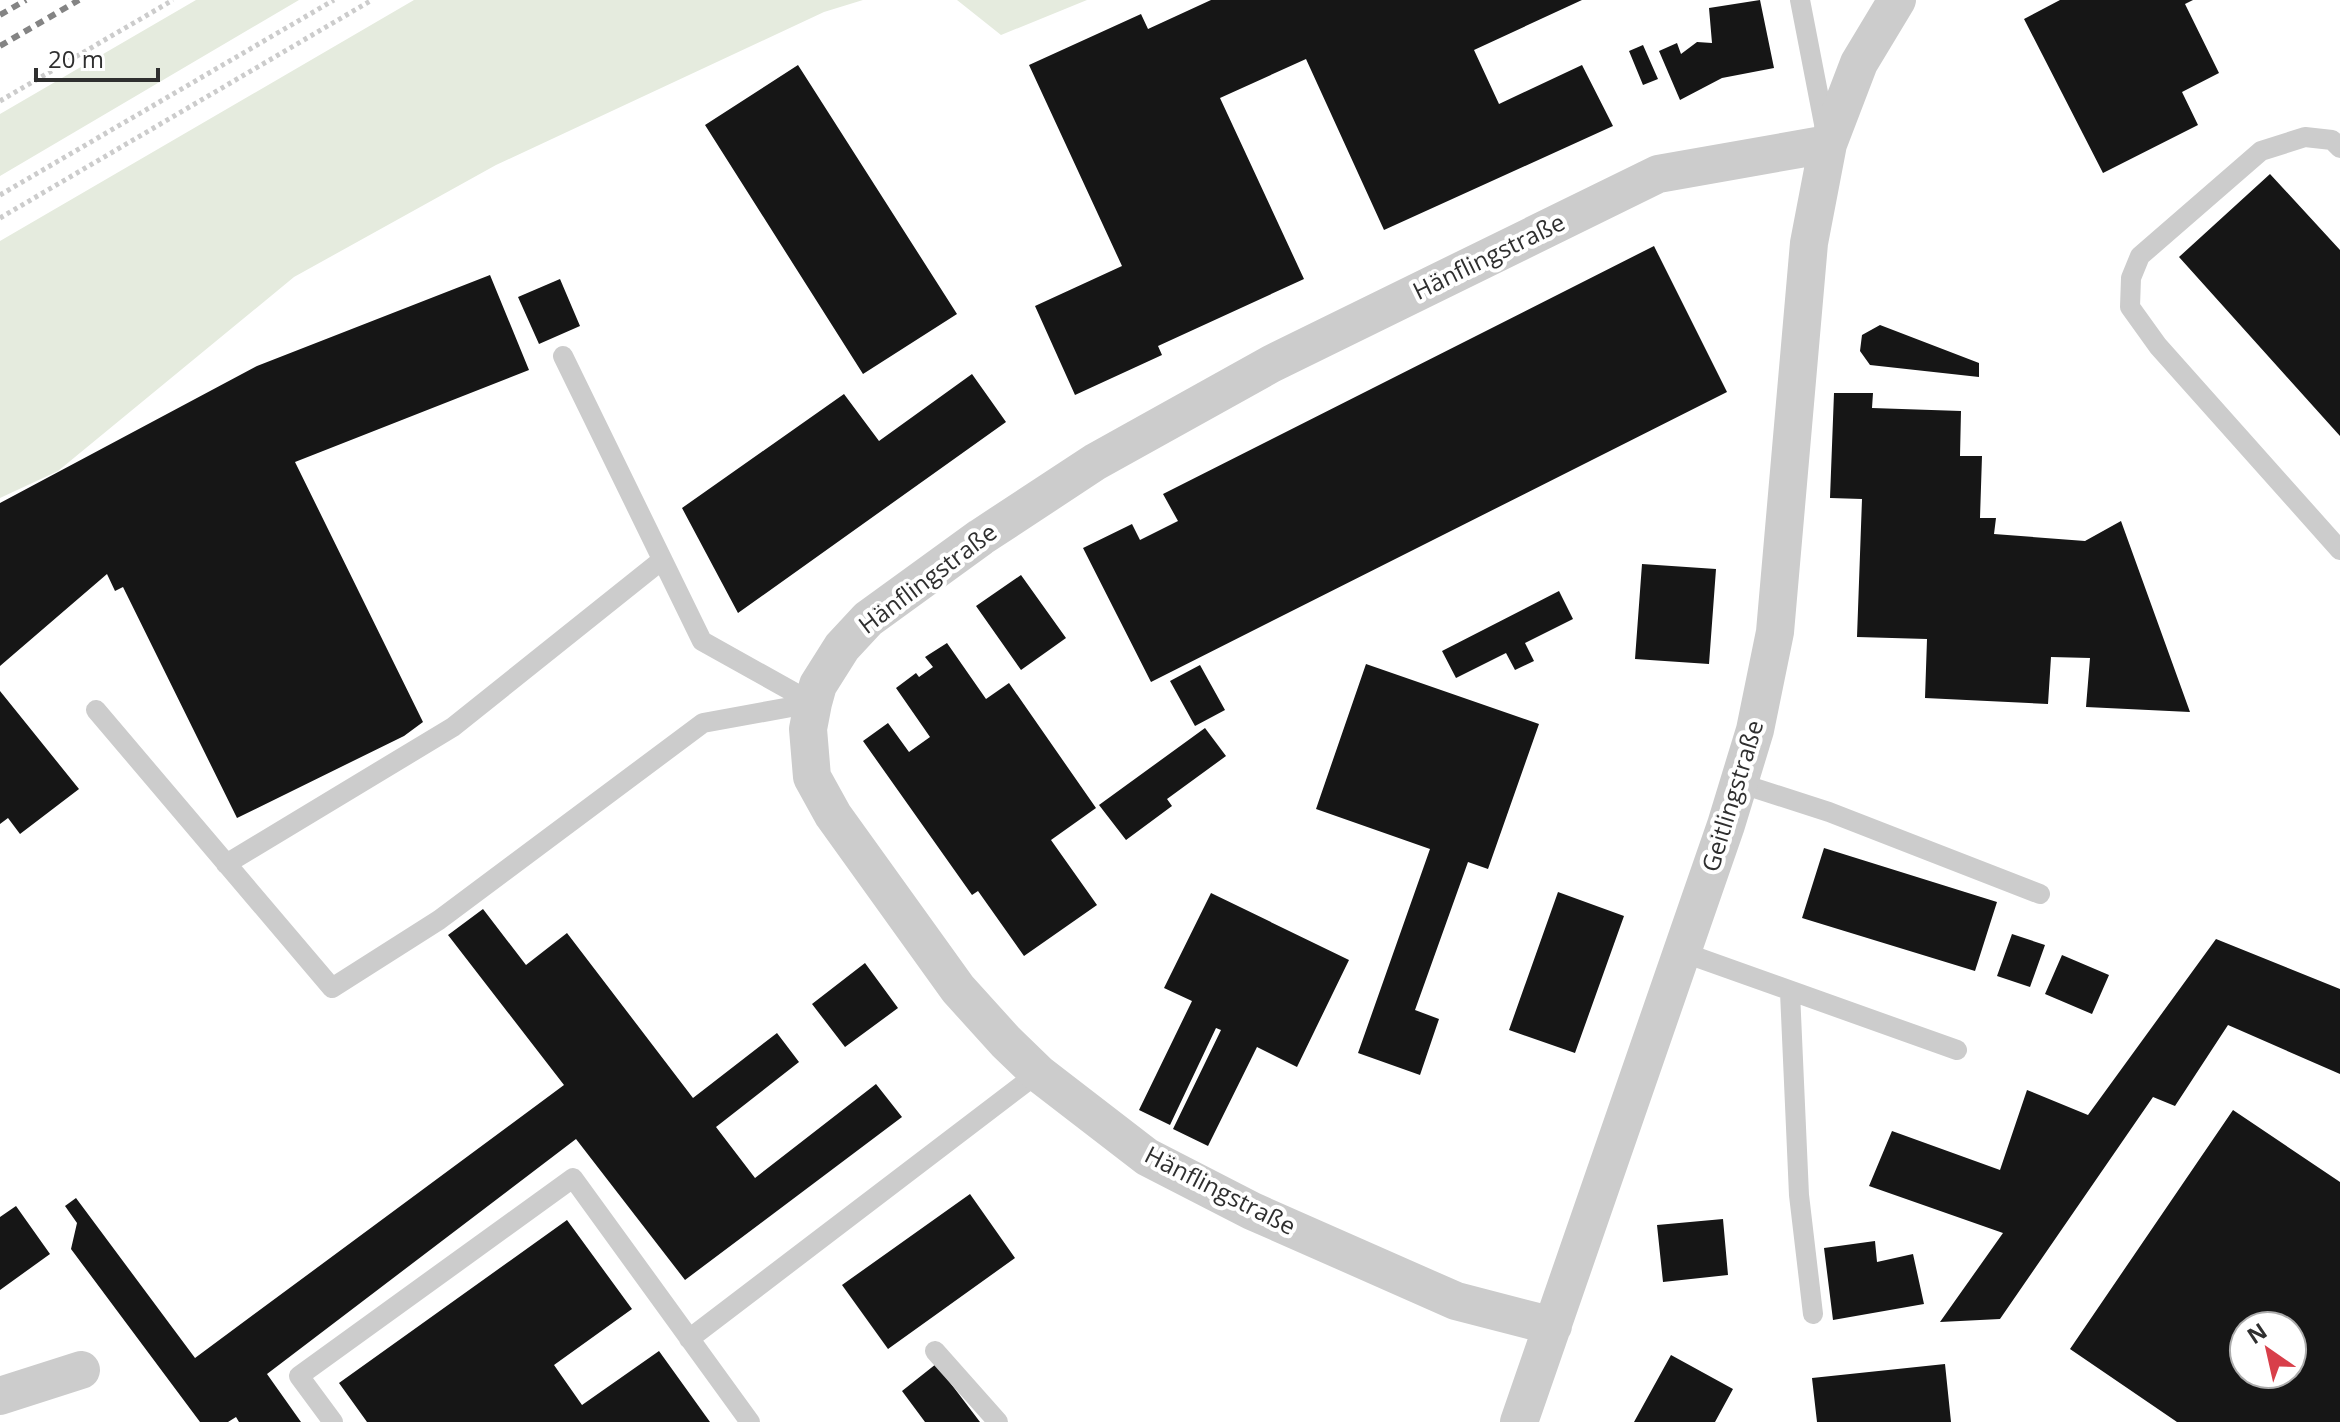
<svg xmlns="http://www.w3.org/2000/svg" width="2340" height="1422" viewBox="0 0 2340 1422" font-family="'Open Sans',sans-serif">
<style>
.green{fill:#e5ebde}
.building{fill:#161616;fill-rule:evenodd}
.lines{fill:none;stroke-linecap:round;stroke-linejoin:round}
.path{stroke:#ccc;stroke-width:5;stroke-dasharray:4 4;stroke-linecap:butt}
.service{stroke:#ccc;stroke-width:20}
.minor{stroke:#ccc;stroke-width:38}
.rail{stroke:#848484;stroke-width:6;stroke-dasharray:8 6;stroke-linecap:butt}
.labels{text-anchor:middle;stroke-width:8;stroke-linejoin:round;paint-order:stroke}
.street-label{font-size:24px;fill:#2f2f2f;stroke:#fff}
</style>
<rect width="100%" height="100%" fill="#fff"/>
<path class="green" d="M196 0H299L0 176V114Z
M414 0H863L824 12 496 165 294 277 58 471 0 498V241Z
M957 0H1087L1001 35Z"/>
<path class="building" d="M1211 0H1582L1474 50 1499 104 1582 65 1613 126 1384 230 1306 59 1220 98 1304 279 1158 346 1162 355 1075 395 1035 306 1122 266 1029 65 1141 14 1148 29Z
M1760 0 1774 68 1722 78 1680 100 1659 51 1677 43 1681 54 1697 42 1712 43 1709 8Z
M2060 0H2193L2185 4 2219 73 2182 92 2198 125 2103 173 2024 19Z
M1643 45 1658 79 1643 85 1629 51Z
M798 65 957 314 863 374 705 125Z
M2270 174 2340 250V436L2179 257Z
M1654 246 1727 392 1151 682 1083 548 1132 524 1140 540 1178 521 1163 494Z
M490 275 529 370 295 462 423 722 404 736 237 818 123 587 115 591 107 574 0 666V503L257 366Z
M560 279 580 326 539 344 518 297Z
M1880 325 1979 363V377L1870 365 1860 351 1862 335Z
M972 374 1006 422 738 613 682 508 844 394 879 441Z
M1834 393H1873L1872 408 1961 411 1960 456H1982L1980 518H1996L1994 534 2085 541 2121 521 2190 712 2086 707 2090 658 2051 657 2048 704 1925 698 1927 639 1857 637 1862 499 1830 498Z
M1642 564 1716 569 1709 664 1635 659Z
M1021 575 1066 638 1021 670 976 606Z
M1559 591 1573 619 1525 643 1534 661 1515 670 1506 653 1456 678 1442 651Z
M947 643 986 699 1009 683 1096 808 1051 840 1097 905 1024 956 978 891 972 895 863 741 888 723 909 752 930 737 896 688 916 673 919 677 933 667 925 657Z
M1366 664 1539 724 1488 869 1468 862 1415 1010 1439 1019 1420 1075 1358 1053 1430 849 1316 809Z
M1200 665 1225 710 1195 726 1170 681Z
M0 691 79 789 20 834 8 818 0 824Z
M1205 728 1226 756 1167 799 1172 806 1126 840 1099 805Z
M1824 848 1997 902 1975 971 1802 918Z
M1558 892 1624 916 1575 1053 1509 1030Z
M1211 893 1349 960 1297 1067 1257 1047 1208 1146 1173 1129 1221 1030 1216 1028 1170 1125 1139 1110 1192 1001 1164 988Z
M483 909 526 965 567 933 693 1098 777 1033 799 1062 716 1127 755 1178 876 1084 902 1117 685 1280 576 1139 267 1374 301 1422H239L236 1417 228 1422H200L71 1249 77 1223 65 1206 76 1198 195 1358 564 1085 448 935Z
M2012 934 2045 945 2030 987 1997 976Z
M2216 939 2340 989V1074L2228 1025 2175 1106 2153 1097 2000 1319 1940 1322 2003 1233 1869 1186 1892 1131 2000 1170 2027 1090 2088 1115Z
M2062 955 2109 975 2092 1014 2045 994Z
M865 963 898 1008 845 1047 812 1004Z
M2233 1110 2340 1182V1422H2177L2070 1349ZM2244 1326H2292V1374H2244Z
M970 1194 1015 1258 888 1349 842 1285Z
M16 1206 50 1254 0 1290V1217Z
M1723 1219 1728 1275 1663 1282 1657 1225Z
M567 1220 632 1309 554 1365 582 1405 659 1351 710 1422H367L339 1383Z
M1875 1241 1877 1262 1913 1254 1924 1304 1833 1320 1824 1248Z
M1671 1355 1733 1389 1715 1422H1634Z
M936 1364 980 1422H925L902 1391Z
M1945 1364 1951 1422H1817L1812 1378Z"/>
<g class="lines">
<path class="path" d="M0 101 173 0
M0 195 334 0
M0 218 372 0"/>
<path class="service" d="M1800 0 1826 134
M2340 148 2332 140 2305 137 2261 151 2140 256 2131 278 2130 307 2158 346 2340 550
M96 710 332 988 439 920 703 723 813 703 702 641 563 356
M1739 783 1829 812 2040 894
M226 864 453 727 662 560
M1682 952 1957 1050
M1790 992 1799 1195 1813 1314
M689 1339 1038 1073
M935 1351 998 1422
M333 1422 299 1376 573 1178 750 1422"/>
<path class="minor" d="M1553 1326 1456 1301 1252 1211 1147 1157 1038 1073 1006 1042 958 989 833 815 812 777 808 729 813 703 818 685 842 647 868 619 981 537 1095 462 1271 364 1658 174 1828 144
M0 1396 81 1370
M1519 1422 1726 825 1755 730 1775 632 1809 243 1828 144 1859 63 1897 0"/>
<path class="rail" d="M0 15 26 0
M0 46 79 0"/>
</g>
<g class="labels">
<g class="street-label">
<text transform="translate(1489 257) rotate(-26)" y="8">Hänflingstraße</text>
<text transform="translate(928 579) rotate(-37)" y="8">Hänflingstraße</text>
<text transform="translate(1733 796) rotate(-73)" y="8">Geitlingstraße</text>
<text transform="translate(1220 1191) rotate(27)" y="8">Hänflingstraße</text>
</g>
</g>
<g transform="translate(2268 1350) rotate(326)"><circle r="38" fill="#ffffff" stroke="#acacac" stroke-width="2"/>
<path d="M0-6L14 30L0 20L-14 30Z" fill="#d83f4a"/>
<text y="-12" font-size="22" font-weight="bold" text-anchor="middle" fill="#2f2f2f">N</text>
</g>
<path d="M36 68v12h122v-12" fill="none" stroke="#2f2f2f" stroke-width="4"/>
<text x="48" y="68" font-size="24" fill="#2f2f2f" stroke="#ffffff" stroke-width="6" paint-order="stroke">20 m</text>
</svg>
